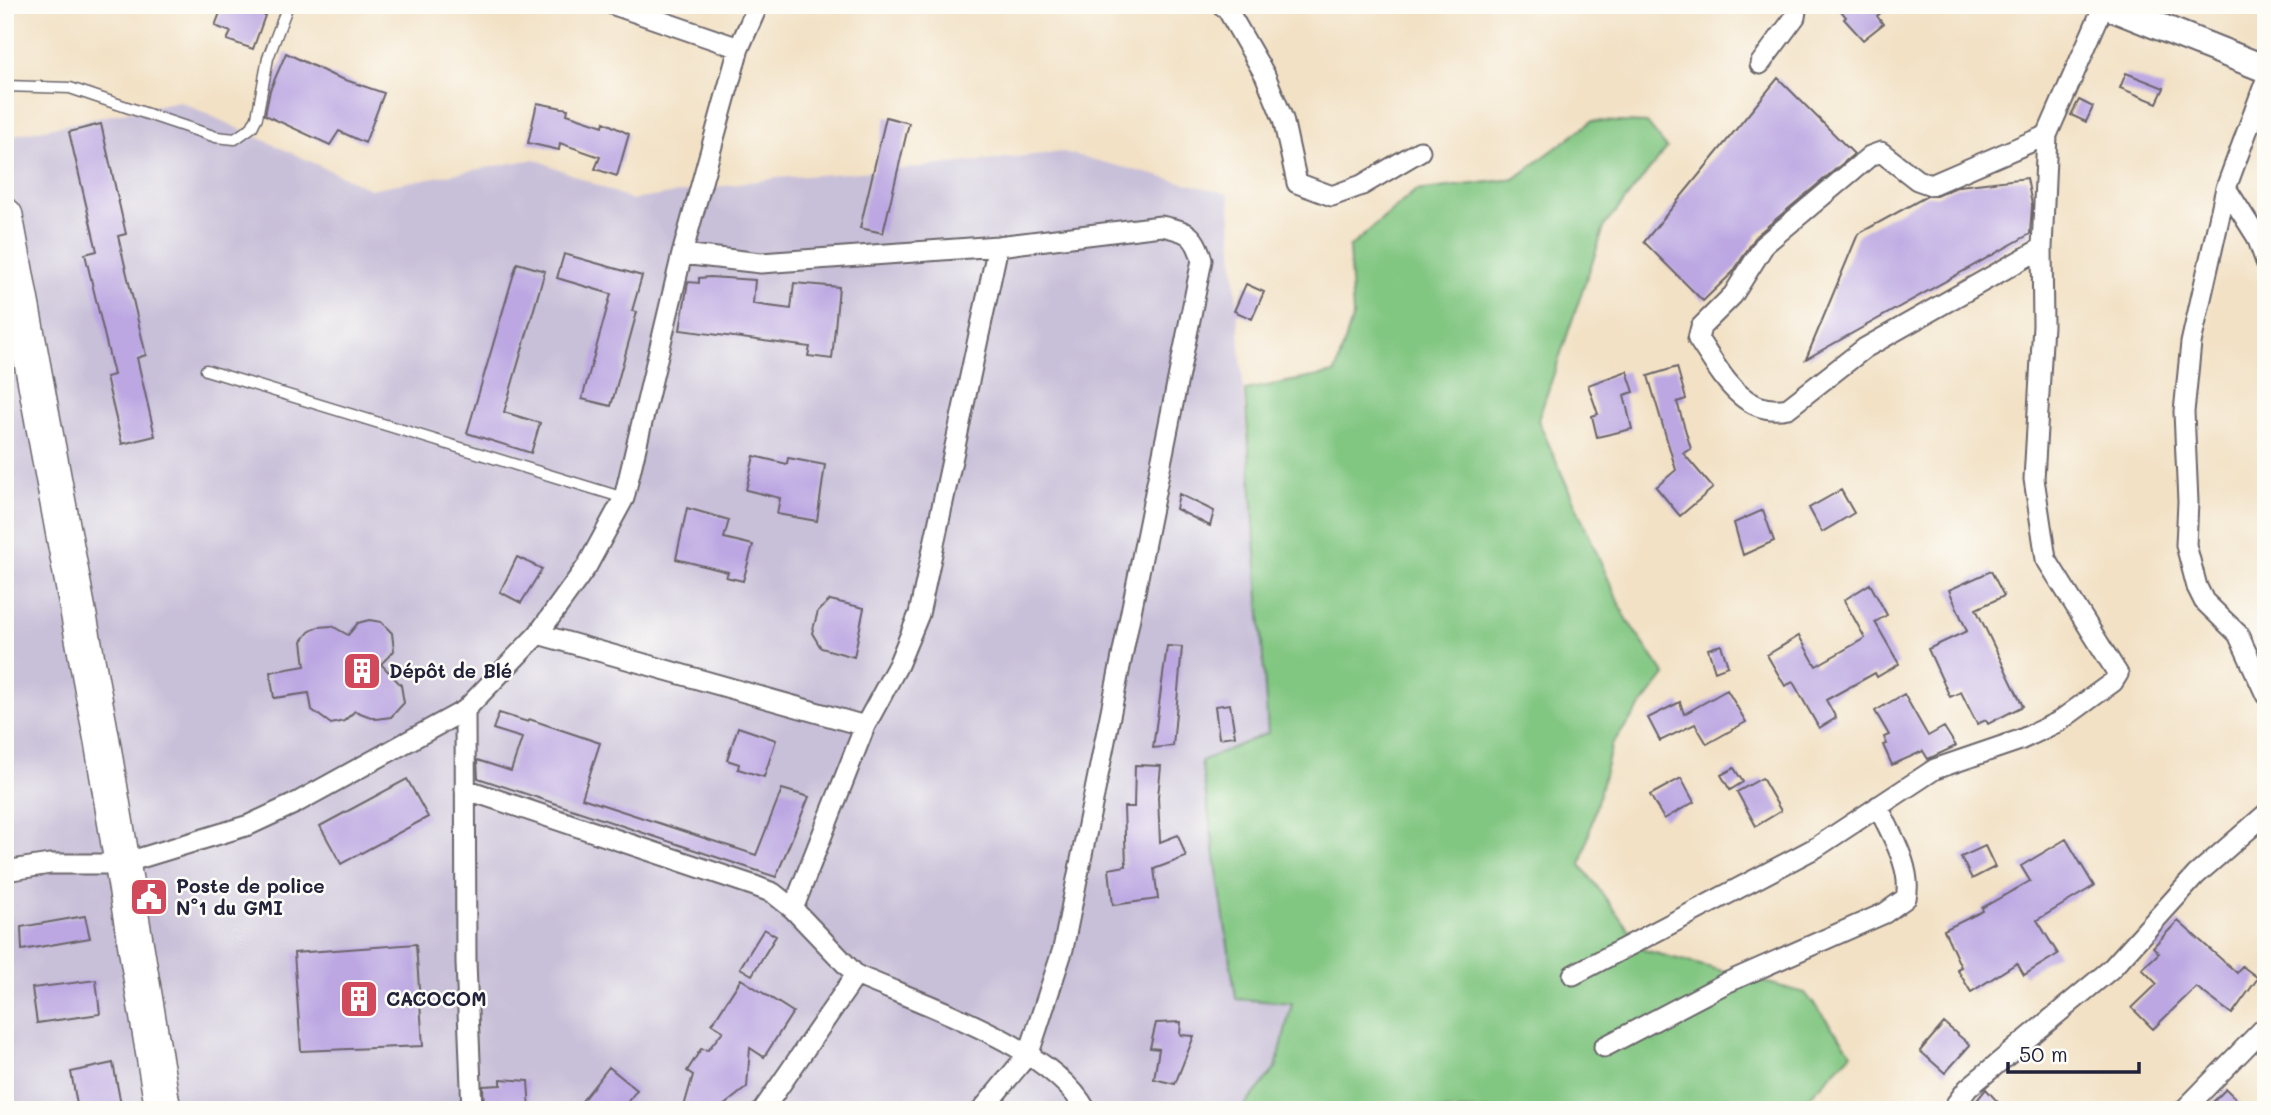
<svg xmlns="http://www.w3.org/2000/svg" width="2271" height="1115" viewBox="0 0 2271 1115" font-family="Mali,sans-serif">
<style>
.industrial{fill:#c8bfd8}
.green{fill:#81c681;stroke:#52745e;stroke-width:2}
.building{fill:#bca7e2}
.lines{fill:none;stroke-linecap:round;stroke-linejoin:round}
.lane-casing{stroke:#6b656b;stroke-width:13}
.street-casing{stroke:#6b656b;stroke-width:23}
.secondary-casing{stroke:#6b656b;stroke-width:30}
.highway-casing{stroke:#6b656b;stroke-width:38}
.lane{stroke:#fff;stroke-width:10}
.street{stroke:#fff;stroke-width:19}
.secondary{stroke:#fff;stroke-width:26}
.highway{stroke:#fff;stroke-width:35}
.labels{text-anchor:middle;stroke-width:5;stroke-linejoin:round;paint-order:stroke}
.poi-label{font-size:19px;font-weight:bold;fill:#22223b;stroke:#fdfcf7;text-anchor:start}
</style>
<rect width="100%" height="100%" fill="#fdfcf7"/>
<filter id="ink" filterUnits="userSpaceOnUse"><feTurbulence type="fractalNoise" baseFrequency=".0143" numOctaves="2"/><feDisplacementMap in="SourceGraphic" scale="14" xChannelSelector="R" yChannelSelector="G"/><feConvolveMatrix kernelMatrix="1 2 1 2 8 2 1 2 1" color-interpolation-filters="sRGB"/></filter>
<filter id="wash" filterUnits="userSpaceOnUse"><feTurbulence type="fractalNoise" baseFrequency=".00686" numOctaves="4" result="noise"/><feDisplacementMap in="SourceGraphic" scale="28" xChannelSelector="R" yChannelSelector="G"/><feGaussianBlur stdDeviation="1.57" result="paint"/><feColorMatrix in="noise" values="0 0 0 0 0 0 0 0 0 0 0 0 0 0 0 0 0 1.4 0 .05"/><feComposite in="paint" operator="in"/></filter>
<g filter="url(#wash)">
<rect width="100%" height="100%" fill="#f2e1c5"/>
<path class="industrial" d="M179 101 370 189 535 159 632 200 777 178 902 169 1063 152 1229 194 1268 733 1292 1003 1276 1068 1240 1110H5V137Z"/>
<path class="green" d="M1592 121 1647 123 1667 148 1605 225 1538 420 1625 617 1665 675 1612 744 1581 865 1644 950 1805 993 1852 1053 1797 1110H1241L1276 1068 1292 1003 1236 999 1201 761 1268 733 1245 390 1335 373 1353 316 1349 248 1415 191 1514 179Z"/>
<g id="blocks">
<path class="building" d="M223 5H255L267 10 253 49 227 40 231 32 215 26Z
M1849 5H1891L1877 16 1883 24 1863 40 1844 19 1846 17 1841 11Z
M286 53 334 76 384 93 365 143 339 131 330 145 265 115 270 90Z
M2126 73 2164 88 2157 103 2120 88Z
M1778 78 1854 154 1757 235 1733 272 1703 301 1644 242Z
M2079 100 2093 107 2086 122 2071 115Z
M537 103 568 109 567 114 603 126 604 122 629 134 617 176 595 169 600 157 560 143 559 150 528 143Z
M886 117 909 123 883 233 860 228Z
M101 124 126 234 118 236 146 355 137 358 155 436 122 444 106 377 114 375 85 254 97 251 69 132Z
M2027 178 2032 205 2030 234 1806 359 1858 234 1927 196H1936L1959 186Z
M564 254 642 276 632 311 637 312 611 406 582 399 611 294 557 278Z
M517 263 545 271 504 412 540 423 531 453 467 433Z
M710 277 755 280 753 304 791 309 794 283 839 287 832 359 808 356 810 347 680 330 688 282 699 283V278Z
M1246 284 1264 292 1252 319 1234 311Z
M1677 367 1686 399 1677 402 1691 449 1683 453 1713 488 1680 516 1656 487 1676 470 1648 376Z
M1627 371 1634 392 1624 395 1632 429 1597 437 1592 416 1598 414 1588 385Z
M754 456 787 464 788 458 825 465 817 521 777 514 780 498 746 490Z
M1841 490 1854 513 1822 532 1809 508Z
M1179 494 1214 511 1210 526 1176 509Z
M687 508 729 520 724 538 753 545 743 581 726 577 728 572 676 559Z
M1763 510 1774 541 1743 555 1734 523Z
M517 557 542 569 521 603 500 592Z
M1991 571 2004 596 1976 609 2023 706 1988 724 1986 720 1977 724 1961 692 1950 697 1928 649 1967 631 1949 590Z
M1870 584 1887 615 1875 622 1899 664 1877 677 1875 673 1826 700 1836 718 1819 728 1793 682 1785 686 1767 655 1799 636 1816 666 1865 638 1844 600Z
M830 600 864 608 854 657 821 648 812 633 818 611Z
M369 620 381 622 392 633 394 651 381 664 401 685 404 703 391 717 376 719 355 711 344 721 331 724 312 710 309 693 274 698 270 672 305 666 302 641 309 632 318 627 332 626 348 635 358 623Z
M1721 645 1728 666 1715 671 1708 649Z
M1167 646 1182 647 1173 746 1153 748Z
M1727 690 1746 722 1707 744 1695 724 1660 741 1648 718 1680 702 1684 714Z
M1904 694 1928 736 1944 727 1956 746 1928 759 1923 751 1892 765 1883 745 1887 744 1884 737 1889 735 1875 711Z
M1230 704 1235 736 1219 738 1215 706Z
M499 713 528 722 529 719 600 743 582 798 756 855 782 789 809 797 776 877 478 778 477 760 511 771 522 738 493 729Z
M738 727 776 740 764 777 738 769 739 764 727 760Z
M1135 765 1161 766 1158 797 1160 842 1178 835 1186 857 1154 869 1158 899 1113 905 1109 869 1126 866 1124 807H1134Z
M1734 768 1743 782 1730 790 1721 775Z
M1681 778 1694 802 1664 819 1650 795Z
M1762 778 1781 811 1756 826 1737 792Z
M407 779 428 817 341 864 320 826Z
M2066 839 2094 886 2037 920 2058 954 2024 975 2017 963 1971 992 1957 969 1961 967 1944 930 1983 911 1982 908 2030 881 2021 866Z
M1985 846 1995 867 1972 879 1961 857Z
M85 916 90 938 22 950 21 927Z
M2178 921 2237 973 2242 966 2258 978 2232 1014 2196 987 2153 1029 2132 1008 2157 984 2142 969 2159 953 2153 947Z
M764 929 776 936 752 975 740 968Z
M416 944 423 1046 301 1051 294 953Z
M741 979 793 1012 764 1057 750 1048 747 1087 718 1110H683L693 1075 687 1071 701 1049 708 1050 723 1031 712 1024Z
M96 980 100 1014 37 1023 32 988Z
M1181 1022 1180 1035 1194 1036 1175 1084 1154 1079 1159 1049 1150 1048 1156 1023Z
M1944 1023 1970 1045 1945 1073 1920 1051Z
M113 1063 122 1110H78L71 1072Z
M609 1067 637 1090 621 1110H575Z
M501 1079 528 1081 530 1110H484L483 1086 501 1085Z
M1986 1089 2005 1110H1969Z
M2226 1089 2247 1110H2205Z"/>
</g>
</g>
<g filter="url(#ink)">
<use href="#blocks" fill-opacity="0" stroke="#6b656b" stroke-width="2"/>
<g class="lines">
<defs>
<path id="lane" d="M5 86 70 88 216 137 235 139 252 127 257 117 268 58 288 5
M206 370 624 498"/>
<path id="street" d="M614 5 739 48
M1222 5 1227 9 1265 75 1283 119 1297 183 1332 196 1362 185 1420 151
M1760 64 1795 17 1797 5
M2266 80 2226 188 2191 343 2184 412 2188 502 2186 545 2197 587 2204 601 2238 634 2266 695
M2226 188 2257 237 2266 262
M2042 248 1865 348 1788 408C1742 418 1720 371 1698 339L1701 327 1733 295 1765 244 1870 156 1881 152 1917 180 1931 185 2047 135
M682 254 761 263 998 246 1161 226C1186 231 1195 233 1202 260L1063 949 1029 1053 982 1110
M538 634 865 726
M465 710 466 962 472 1110
M465 789 755 886 773 893 793 909
M5 871 50 864H121L249 825 294 804 465 710 538 634 587 566 624 498 682 254 739 48 758 5
M856 975 793 909 865 726 898 665 919 614 998 246
M1573 975 1817 847 1935 769 2020 740 2058 722 2113 682 2118 674 2046 559 2034 479 2043 325 2042 248 2047 135 2104 5
M1604 1047 1726 983 1885 913 1906 898C1913 868 1890 833 1878 806
M763 1110 856 975C922 1004 1050 1045 1086 1110
M1957 1110 1956 1104 1968 1088 2111 969 2196 875 2266 814
M2184 1110 2266 1026"/>
<path id="secondary" d="M2105 5 2266 69"/>
<path id="highway" d="M5 216 102 741 163 1110"/>
</defs>
<use href="#lane" class="lane-casing"/>
<use href="#street" class="street-casing"/>
<use href="#secondary" class="secondary-casing"/>
<use href="#highway" class="highway-casing"/>
<use href="#lane" class="lane"/>
<use href="#street" class="street"/>
<use href="#secondary" class="secondary"/>
<use href="#highway" class="highway"/>
</g>
</g>
<defs>
<symbol id="building-square" viewBox="-11 -11 22 22"><rect x="-9" y="-9" width="18" height="18" rx="4" fill="#d1495b" stroke="#fdfcf7"/><path d="M-4-6H4V6H1V3H-1V6H-4ZM-2.5-4.3h1.7v1.8h-1.7ZM.8-4.3h1.7v1.8H.8ZM-2.5-1h1.7V.8h-1.7ZM.8-1h1.7V.8H.8Z" fill="#fff"/></symbol>
<symbol id="civic-square" viewBox="-11 -11 22 22"><rect x="-9" y="-9" width="18" height="18" rx="4" fill="#d1495b" stroke="#fdfcf7"/><path d="M-.6-6.5H3V-4.5H.6V-3L4-1V1h2V6H-6V1h2V-1L-.6-3ZM-1.2 2.5V6h2.4V2.5Z" fill="#fff"/></symbol>
</defs>
<g fill-rule="evenodd">
<use href="#building-square" x="340" y="649" width="44" height="44"/>
<use href="#civic-square" x="127" y="875" width="44" height="44"/>
<use href="#building-square" x="337" y="977" width="44" height="44"/>
</g>
<g class="labels">
<g class="poi-label">
<text x="389" y="678">Dépôt de Blé</text>
<text x="176" y="893">Poste de police<tspan x="176" dy="22">N°1 du GMI</tspan></text>
<text x="386" y="1006">CACOCOM</text>
</g>
</g>
<rect width="2271" height="1115" fill="none" stroke="#fdfcf7" stroke-width="28"/>
<path d="M2008 1062v10h131v-10" fill="none" stroke="#22223b" stroke-width="3.5"/>
<text x="2019" y="1062" font-size="21" fill="#22223b" stroke="#fdfcf7" stroke-width="5" paint-order="stroke">50 m</text>
</svg>
